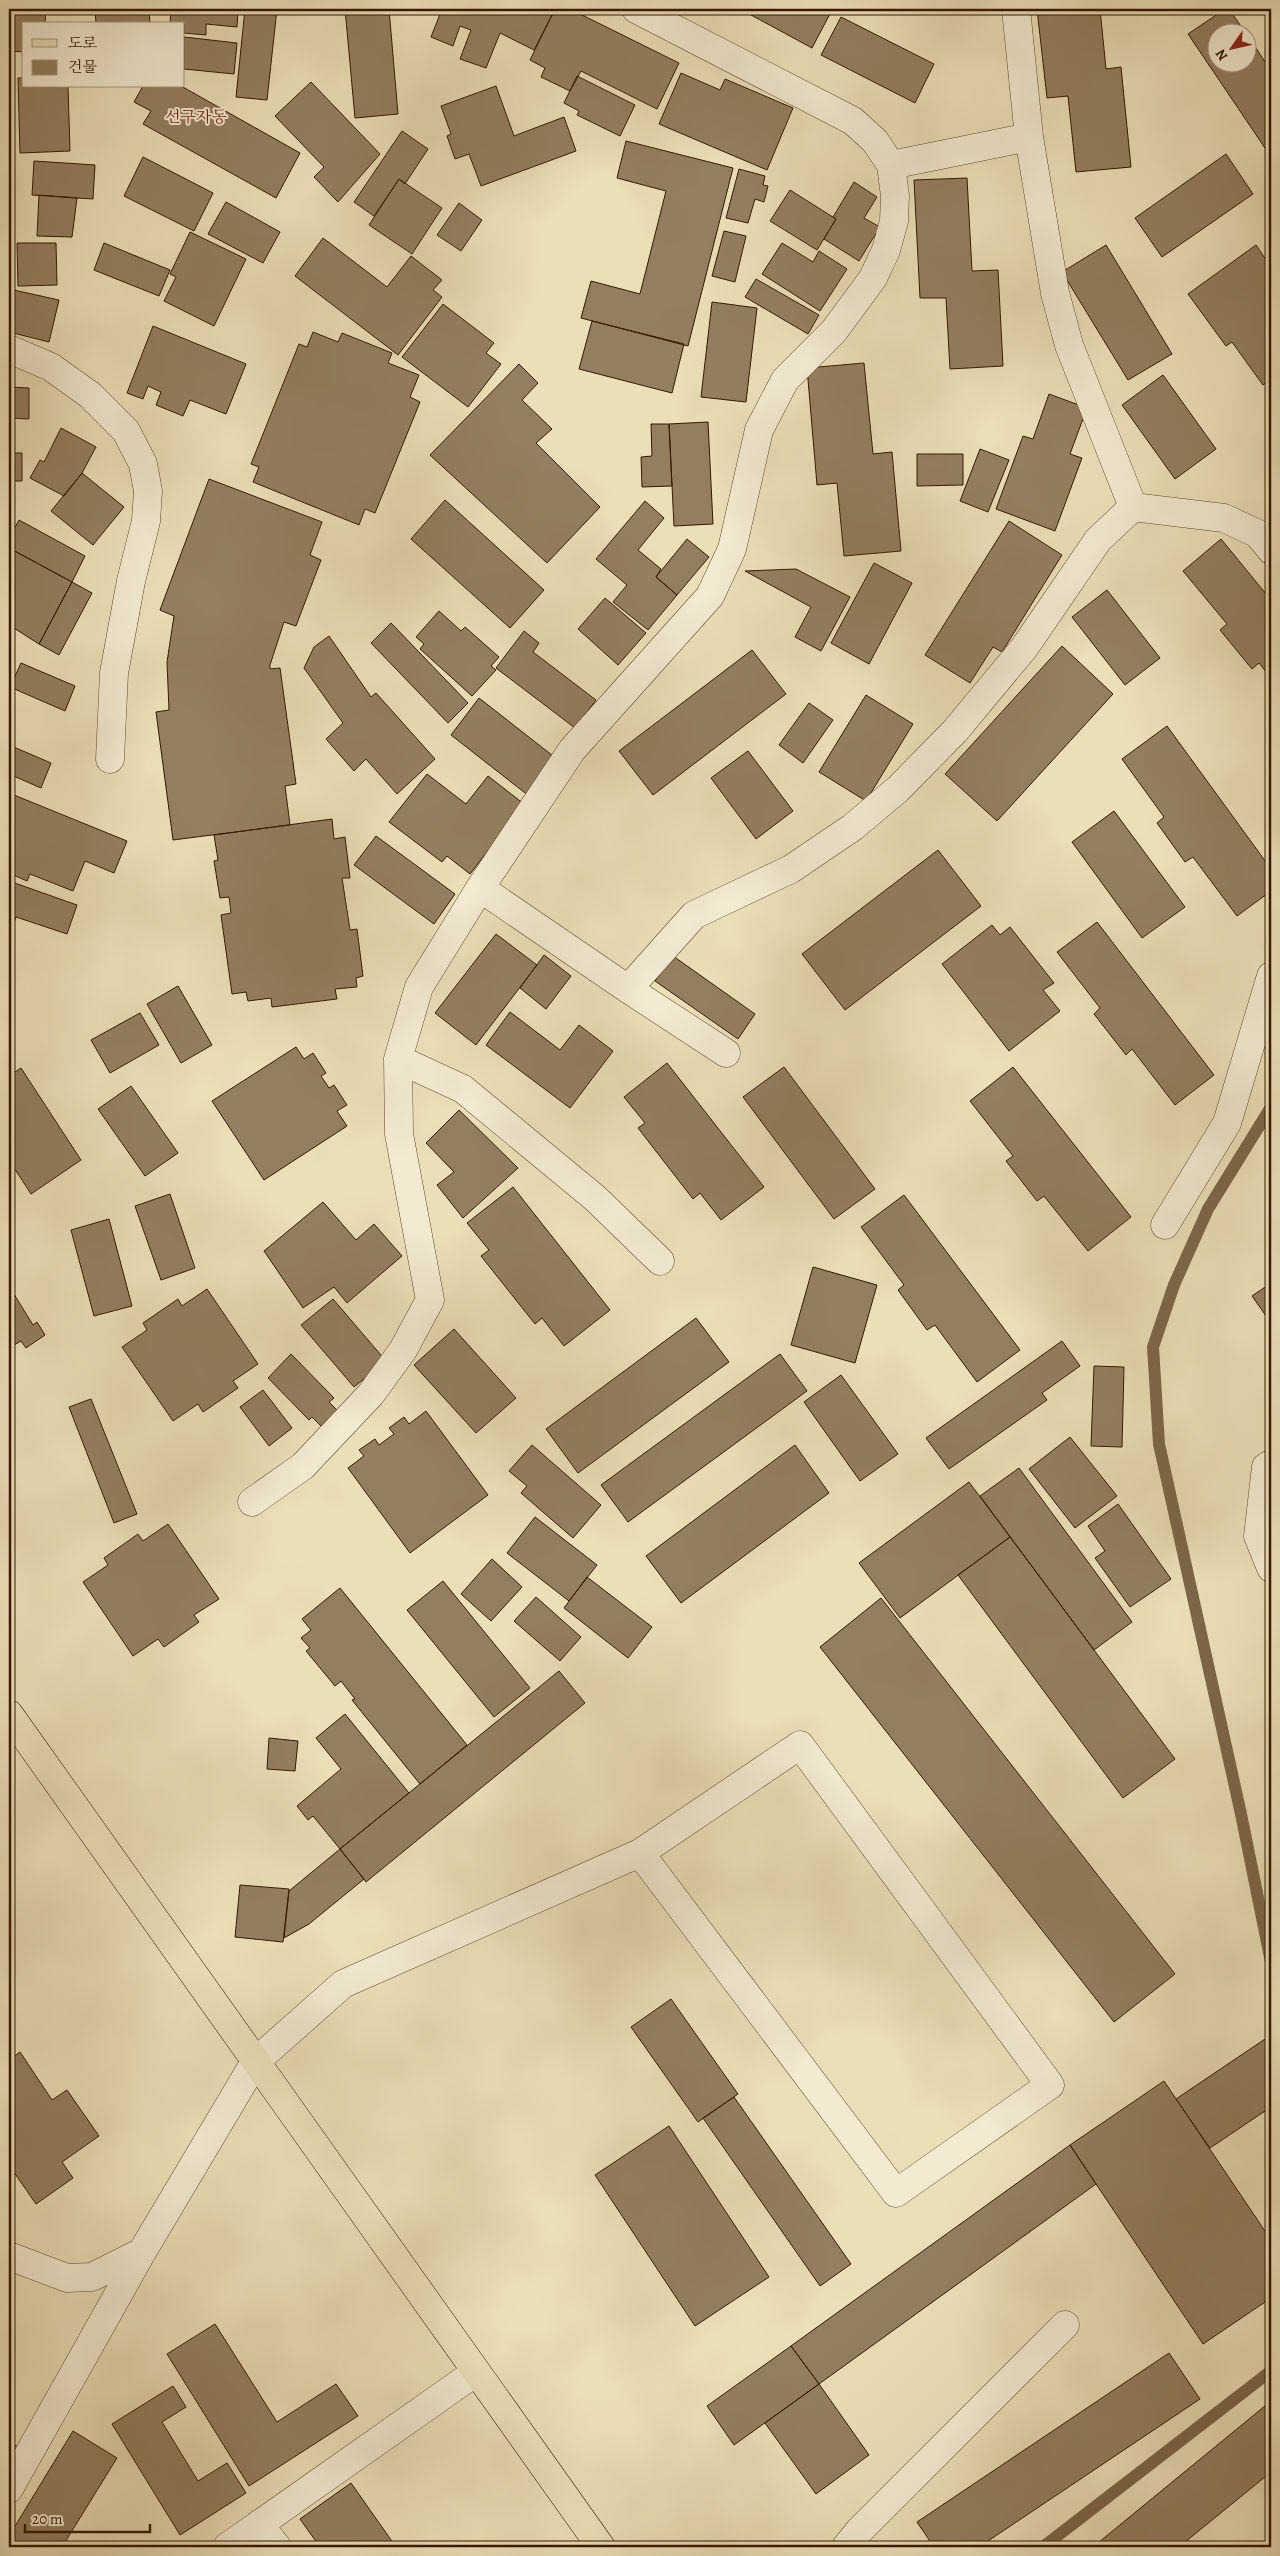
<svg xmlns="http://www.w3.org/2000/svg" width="1280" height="2556" viewBox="0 0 1280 2556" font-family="Alegreya,'Noto Serif KR',serif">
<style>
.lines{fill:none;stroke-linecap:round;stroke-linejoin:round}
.stream{stroke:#7c6749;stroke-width:12}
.building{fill:#937f60;stroke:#331800}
.minor-casing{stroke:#614a2e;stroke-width:29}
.major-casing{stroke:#331800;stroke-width:29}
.minor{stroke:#f2ead1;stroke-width:28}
.major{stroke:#ebdfb8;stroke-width:28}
.labels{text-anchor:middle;stroke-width:4;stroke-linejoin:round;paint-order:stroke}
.quarter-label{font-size:16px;fill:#7a1f14;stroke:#f2ead1}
</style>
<rect width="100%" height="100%" fill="#ebdfb8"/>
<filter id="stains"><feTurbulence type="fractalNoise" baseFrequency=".004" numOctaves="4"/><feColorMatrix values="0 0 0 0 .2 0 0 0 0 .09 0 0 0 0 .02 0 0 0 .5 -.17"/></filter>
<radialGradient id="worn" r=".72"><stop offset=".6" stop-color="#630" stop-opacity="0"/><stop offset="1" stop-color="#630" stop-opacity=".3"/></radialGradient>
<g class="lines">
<path class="stream" d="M1271 1107 1208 1209 1174 1285 1153 1347 1159 1444 1241 1814 1271 1962
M1043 2547 1271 2371"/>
</g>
<path class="building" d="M9 9H46L45 24H24V52L9 51Z
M95 9H149L150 24H96Z
M171 9 238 10 237 27 206 24V35L184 33V24H170Z
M245 9H277L267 100 236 97Z
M345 9H389L398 114 355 118Z
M442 9H555L534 50 500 33 486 68 460 59 471 30 460 26 453 46 431 37Z
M555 9H570L679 63 657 109 581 71 570 91 541 77 545 68 530 60Z
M740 9H829L832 10 812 48Z
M1037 9H1100L1106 69 1121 67 1131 167 1076 172 1068 96 1047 98Z
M1225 9H1229L1245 32H1218V62H1248V36L1271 71V148L1267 151 1188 34Z
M841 17 934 64 915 103 821 55Z
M184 37 237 43 234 74 184 69Z
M681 73 720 90 725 79 793 108 767 170 659 124Z
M577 76 635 105 620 136 577 115 579 111 564 103Z
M18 78H24V86H68L70 151 20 153Z
M311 82 380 154 338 202 314 177 324 167 275 116Z
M143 86H181L300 153 276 198 143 124 151 111 134 102Z
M496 86 514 136 564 117 576 151 481 186 469 154 455 159 447 136 451 134 441 106Z
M402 131 428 149 405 184 399 179 374 216 354 202Z
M626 141 733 168 688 346 581 318 591 281 640 294 666 191 617 178Z
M1226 154 1253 194 1162 257 1135 218Z
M143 157 213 193 194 231 124 196Z
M34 161 95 165 93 199 32 195Z
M739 169 765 176 763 185 768 186 764 202 755 199 748 223 726 218Z
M967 178 972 271 998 270 1003 366 950 369 946 298H920L914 180Z
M399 179 442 208 412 254 369 225Z
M854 182 877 197 864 218 880 227 859 261 824 239 836 219 833 217Z
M790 190 836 219 817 250 770 221Z
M39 195 77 198 72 237 37 236Z
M226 202 280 232 263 263 208 234Z
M459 203 482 220 461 251 437 235Z
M724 231 746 236 735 282 712 276Z
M190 232 246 259 214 326 164 301 176 277 170 274Z
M323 238 387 287 411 256 442 280 433 290 442 297 398 355 295 276Z
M17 243H56L57 285 18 286Z
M104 243 170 270 159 296 94 270Z
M782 243 813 262 819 251 847 269 820 311 762 274Z
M1106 245 1172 354 1128 380 1062 272Z
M1256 245 1271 267V316L1267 319 1271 325V379L1263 385 1232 342 1226 346 1188 294Z
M756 279 819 315 808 334 745 297Z
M9 289 59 300 49 342 9 332Z
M712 302 757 308 746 402 701 397Z
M443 304 494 343 486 353 501 364 468 407 402 357Z
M592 321 684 344 672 393 579 369Z
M153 326 246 364 226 414 190 400 183 416 156 405 161 392 148 386 143 399 127 393Z
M313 332 338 342 342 333 392 353 388 363 419 375 410 397 420 402 375 513 365 509 359 525 253 482 259 467 251 464 299 344 307 347Z
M864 363 873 454 892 452 901 551 844 556 837 483 817 485 807 368Z
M519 364 538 383 522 400 552 429 536 443 600 507 547 563 430 455Z
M1163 375 1216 449 1175 479 1122 405Z
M9 387 29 388V419L9 418Z
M1049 394 1087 408 1070 454 1082 458 1055 531 996 509 1023 436 1033 439Z
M708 422 713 524 674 526 669 424Z
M651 424H669L672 486 642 487 641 457 652 456Z
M61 428 96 447 82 473 64 496 30 478 40 460 44 462Z
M980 449 1009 460 988 512 960 501Z
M9 453H22V481H9Z
M917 454H963V485L917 486Z
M82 473 124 507 93 545 51 511Z
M209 479 322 522 310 555 321 560 296 626 284 622 270 665V669L280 668 296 784 285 786 290 825 173 840 156 712 169 710 167 662 174 616 160 610Z
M445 500 544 590 510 628 411 539Z
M645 501 664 518 638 550 661 569 656 577 677 595 648 630 613 602 627 585 596 559Z
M19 520 85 556 72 582 9 548V539Z
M1009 521 1062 555 1002 652 993 647 970 683 925 655Z
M687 539 709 557 677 595 656 577Z
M1221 539 1271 600V678L1259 663 1252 669 1220 630 1227 624 1183 571Z
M9 548 72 582 39 644 9 625Z
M874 563 912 583 869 664 831 643Z
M796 569 850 597 821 651 795 637 811 607 745 571Z
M72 582 92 593 59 655 39 644Z
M1107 590 1160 658 1125 685 1072 617Z
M605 598 646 633 618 665 578 629Z
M439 611 461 631 465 627 499 657 491 666 496 670 472 696 420 649 424 644 416 637Z
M391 623 468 703 448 723 371 643Z
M524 631 539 643 533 652 596 700 575 728 496 668Z
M329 636 371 697 376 693 435 759 397 794 366 759 354 771 326 739 343 723 304 668 314 647Z
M1062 646 1113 694 997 821 945 774Z
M752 650 786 694 653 795 619 751Z
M21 663 75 686 65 711 10 687Z
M866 695 913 724 866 801 819 772Z
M479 698 557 759 529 796 451 735Z
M809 703 833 720 803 763 779 745Z
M1167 726 1271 869V891L1237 916 1193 857 1185 862 1157 823 1164 817 1122 759Z
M9 745 51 763 41 788 9 774Z
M748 751 793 811 756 839 711 778Z
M427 774 466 804 488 776 524 804 470 874 447 856 442 862 389 822Z
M9 793 127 841 114 873 85 861 73 891 30 874 27 881 9 873Z
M1114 811 1185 907 1142 938 1072 842Z
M332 819 334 839 345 837 350 878H342L350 930 357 929 363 976 356 978 357 987 335 989 337 999 272 1007 271 998 248 1001 246 992 232 994 221 915 231 913 229 897 220 898 214 861 218 860 214 835Z
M376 836 455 894 434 924 354 865Z
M938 850 981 906 845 1010 802 954Z
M9 881 77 905 67 934 16 917 12 928 9 927Z
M1097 922 1214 1075 1175 1105 1132 1049 1126 1055 1094 1014 1100 1008 1057 952Z
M992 925 1000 935 1010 927 1054 983 1043 990 1060 1011 1009 1051 942 964Z
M496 934 537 965 476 1045 435 1013Z
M544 955 571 976 546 1009 520 988Z
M673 956 755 1014 738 1039 655 981Z
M178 986 212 1045 181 1063 147 1004Z
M510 1012 560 1050 579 1025 613 1051 570 1108 486 1045Z
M140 1013 159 1045 110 1073 91 1040Z
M296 1047 304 1059 313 1053 326 1073 321 1076 329 1088 334 1085 347 1105 337 1111 347 1126 264 1180 212 1101Z
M667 1063 764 1187 721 1220 700 1193 693 1199 638 1128 645 1123 624 1097Z
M784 1067 875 1189 834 1219 743 1097Z
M1013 1067 1131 1217 1088 1251 1044 1196 1037 1201 1006 1161 1013 1156 970 1101Z
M21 1068 81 1160 31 1194 9 1160V1076Z
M131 1086 178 1153 145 1176 98 1109Z
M459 1110 518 1168 463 1218 437 1185 454 1172 426 1143Z
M513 1187 610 1310 564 1346 542 1318 535 1324 481 1256 489 1250 467 1223Z
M170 1194 195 1268 161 1280 135 1206Z
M904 1195 1020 1350 977 1382 935 1325 927 1330 898 1290 904 1285 861 1227Z
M323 1202 356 1240 374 1224 402 1256 347 1303 334 1287 303 1308 264 1251Z
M109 1219 132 1306 94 1316 71 1230Z
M813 1267 877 1285 855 1363 791 1345Z
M1271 1283V1323L1252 1296Z
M9 1286 33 1325 37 1322 45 1335 26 1348 21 1341 9 1348Z
M207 1289 258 1364 233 1381 238 1388 203 1412 198 1404 173 1421 122 1347 147 1330 143 1323 178 1299 182 1306Z
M333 1299 386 1361 354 1387 301 1325Z
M696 1318 729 1362 578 1473 546 1429Z
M454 1329 516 1398 476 1433 414 1365Z
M1062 1341 1080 1366 1042 1393 1047 1400 949 1469 926 1438Z
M291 1354 334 1398 329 1402 337 1410 321 1426 312 1417 309 1420 268 1378Z
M780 1354 807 1391 628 1522 601 1485Z
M1094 1366 1124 1367 1122 1447 1091 1446Z
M841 1375 898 1454 860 1481 804 1402Z
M263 1390 292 1428 269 1446 240 1407Z
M91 1399 137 1514 114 1523 69 1407Z
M426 1411 488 1495 410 1553 348 1468 364 1456 359 1450 375 1439 379 1445 394 1434 389 1428 404 1417 409 1424Z
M1070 1437 1117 1496 1075 1528 1029 1469Z
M532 1445 601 1505 573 1538 521 1493 527 1486 509 1471Z
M795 1445 829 1493 681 1603 646 1556Z
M1019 1468 1132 1622 1094 1650 980 1496Z
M969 1482 1010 1537 900 1618 859 1563Z
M1118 1504 1171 1579 1130 1607 1095 1558 1105 1551 1088 1526Z
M535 1517 597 1565 569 1601 507 1553Z
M168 1524 219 1599 194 1615 199 1622 164 1647 158 1639 133 1656 83 1582 108 1565 104 1558 138 1534 143 1541Z
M1010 1537 1175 1759 1123 1798 958 1575Z
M492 1559 522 1587 491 1621 461 1594Z
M587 1577 652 1627 628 1658 564 1608Z
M443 1581 530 1688 494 1717 407 1610Z
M340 1588 467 1745 420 1784 352 1700 355 1699 341 1681 335 1686 306 1651 310 1648 301 1638 311 1630 302 1619Z
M536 1597 581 1637 560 1661 514 1621Z
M881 1598 1175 1974 1114 2022 820 1647Z
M559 1671 585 1703 366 1882 340 1849Z
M345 1714 409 1793 340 1849 313 1816 308 1820 297 1806 341 1769 316 1738Z
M269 1738 298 1741 295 1771 267 1769Z
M340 1849 364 1879 309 1924 284 1938 289 1891Z
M240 1885 289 1889 283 1942 235 1937Z
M671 1999 738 2094 698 2122 631 2027Z
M1271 2035V2107L1210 2148 1176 2099Z
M20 2052 52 2100 67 2090 99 2136 62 2162 73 2178 36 2204 9 2165V2060Z
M1164 2081 1271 2240V2298L1203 2344 1070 2145Z
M734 2097 851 2264 820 2286 703 2118Z
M669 2126 769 2277 695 2326 595 2175Z
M1070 2145 1096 2184 819 2384 791 2346Z
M215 2324 277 2422 336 2384 358 2416 249 2486 167 2354Z
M791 2346 819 2384 734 2445 707 2406Z
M1169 2353 1200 2399 979 2547H934L917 2522Z
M819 2384 869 2455 816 2494 765 2423Z
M173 2386 186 2407 162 2422 198 2481 227 2463 246 2493 180 2535 112 2424Z
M1271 2401V2472L1179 2547H1093Z
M73 2431 117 2458 62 2547H9V2536Z
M9 2441 18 2447 9 2463Z
M351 2483 396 2547H320L300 2519Z"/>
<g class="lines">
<defs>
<path id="minor" d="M1016 9 1029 137
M9 349 51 367 90 395 126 431 143 464 148 491 146 521 131 581 114 673 110 759
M1133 507 1224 518 1258 534 1271 550
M480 888 628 989 726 1053
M628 989 694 915 791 869 853 827 898 789 955 731 1024 648 1098 540 1133 507 1069 345 1055 293 1029 137 891 165
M398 1059 463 1089 595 1198 660 1261
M1165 1225 1227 1123 1271 976
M1271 1464 1266 1467 1258 1536 1271 1568
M252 1502 303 1466 371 1394 403 1350 430 1300 399 1134 398 1059 419 987 480 888 572 750 710 596 732 549 759 430 785 380 834 331 873 278 886 250 894 221 895 196 891 165 875 141 853 121 636 9
M9 2256 67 2278 92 2277 142 2252
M9 2489 142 2252 255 2062 343 1984 640 1853 800 1745 1050 2085 896 2193 640 1853
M259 2524 277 2547
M227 2547 476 2372
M846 2547 859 2531 1065 2325"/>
<path id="major" d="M9 1714 601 2547"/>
</defs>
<use href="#minor" class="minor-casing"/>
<use href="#major" class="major-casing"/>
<use href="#minor" class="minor"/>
<use href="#major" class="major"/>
</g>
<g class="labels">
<g class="quarter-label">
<text x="196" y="122">선구자동</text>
</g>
</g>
<rect width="1280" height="2556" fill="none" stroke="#ebdfb8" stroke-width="30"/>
<rect x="10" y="10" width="1260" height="2536" fill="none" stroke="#331800" stroke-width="2.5"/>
<rect x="15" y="15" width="1250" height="2526" fill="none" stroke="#331800"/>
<rect x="22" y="22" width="162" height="65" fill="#f2ead1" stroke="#a6967d"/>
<rect x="32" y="39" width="25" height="8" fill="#ebdfb8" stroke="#a6967d"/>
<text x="68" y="48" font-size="15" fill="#331800">도로</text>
<rect x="32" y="60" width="25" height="15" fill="#937f60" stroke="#a6967d"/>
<text x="68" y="72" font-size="15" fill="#331800">건물</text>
<g transform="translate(1232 48) rotate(236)"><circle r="24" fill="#f2ead1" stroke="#a6967d"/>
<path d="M0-4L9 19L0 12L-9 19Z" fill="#8f2418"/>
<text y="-8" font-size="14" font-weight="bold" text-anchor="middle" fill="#331800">N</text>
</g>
<path d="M25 2524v8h125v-8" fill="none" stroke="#331800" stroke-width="2.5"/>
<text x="32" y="2524" font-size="15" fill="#331800" stroke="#f2ead1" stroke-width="4" paint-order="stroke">20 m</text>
<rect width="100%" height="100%" filter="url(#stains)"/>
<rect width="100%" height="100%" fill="url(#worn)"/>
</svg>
